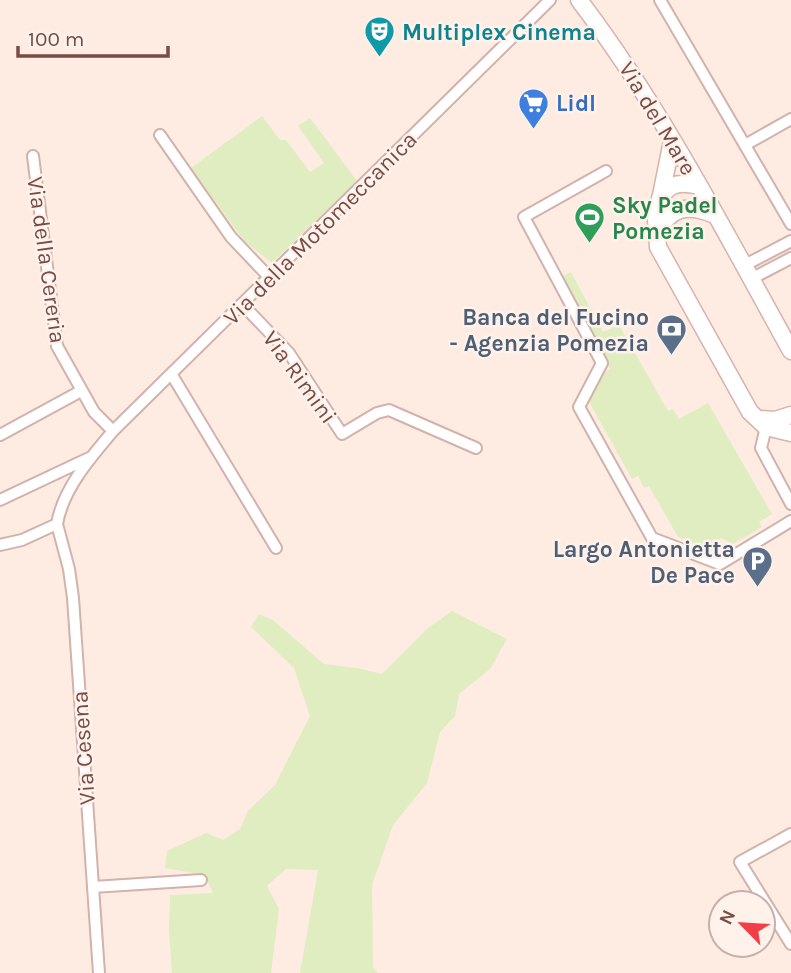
<svg xmlns="http://www.w3.org/2000/svg" width="791" height="973" viewBox="0 0 791 973" font-family="Karla,sans-serif">
<style>
.green{fill:#dfedc0}
.lines{fill:none;stroke-linecap:round;stroke-linejoin:round}
.minor-casing{stroke:#d2b2ab;stroke-width:14}
.secondary-casing{stroke:#d9b2aa;stroke-width:19}
.minor{stroke:#fff;stroke-width:10}
.secondary{stroke:#fff;stroke-width:16}
.labels{text-anchor:middle;stroke-width:5;stroke-linejoin:round;paint-order:stroke}
.culture-label{font-size:23px;font-weight:bold;fill:#0d838f;stroke:#fff2eb;text-anchor:start}
.shop-label{font-size:23px;font-weight:bold;fill:#366cbe;stroke:#fff2eb;text-anchor:start}
.street-label{font-size:23px;fill:#784b47;stroke:#fff2eb}
.leisure-label{font-size:23px;font-weight:bold;fill:#27864d;stroke:#fff2eb;text-anchor:start}
.service-label{font-size:23px;font-weight:bold;fill:#4e5e75;stroke:#fff2eb;text-anchor:end}
</style>
<rect width="100%" height="100%" fill="#feece3"/>
<path class="green" d="M262 116 280 140H286L310 172 324 163 298 126 310 118 357 181 272 263 244 241 191 168Z
M571 272 603 332 619 325 668 411 673 409 679 419 708 403 772 514 759 522 762 527 733 544 721 538 717 541 713 551 678 537 649 486 644 488 638 476 632 479 589 402C590 389 599 376 610 369L560 278Z
M452 611 507 639 490 669 459 694 455 716 440 732 427 783 393 825 372 885 373 967 378 973H300L318 870 286 869 267 886 279 909 271 973H172L169 930 170 895 213 893 205 875 165 868 167 851 206 833 223 840 240 829 248 811 275 785 310 716 294 668 251 627 259 614 273 620 324 664 357 668 382 674 427 629Z"/>
<g class="lines">
<defs>
<path id="minor" d="M660 0 791 224
M160 135 231 237 269 277
M745 145 791 119
M33 156 57 346 94 412 113 431
M606 171 524 217 602 363 579 407 652 538 720 564 791 521
M743 266 791 241
M751 279 791 258
M242 304 289 353 342 434 377 413 389 410 476 448
M172 375 276 548
M766 427 761 448 791 504
M0 435 81 391
M0 500 89 458
M57 524C63 489 90 458 113 431L550 0
M57 524 69 569 73 598 99 973
M0 545 22 540 57 524
M791 834 740 862 791 944
M93 887 201 880"/>
<path id="secondary" d="M579 0C662 109 725 232 791 351
M672 141 656 220 658 247 750 412 766 427 791 433
M660 198C671 182 681 182 698 186
M657 234C670 206 688 204 715 215
M760 419 775 420 791 415"/>
</defs>
<use href="#minor" class="minor-casing"/>
<use href="#secondary" class="secondary-casing"/>
<use href="#minor" class="minor"/>
<use href="#secondary" class="secondary"/>
</g>
<defs>
<symbol id="theatre-pin" viewBox="-11 -11 22 30"><path d="M0 17L-7.5 6A9.5 9.5 0 1 1 7.5 6Z" fill="#0f9aa8" stroke="#fff2eb"/><path d="M-5-5.5Q0-4 5-5.5V0Q5 5 0 6Q-5 5-5 0ZM-3.3-2.5H-1v1.5H-3.3ZM1-2.5H3.3v1.5H1ZM-2.8 1Q0 5.5 2.8 1Z" fill="#fff"/></symbol>
<symbol id="supermarket-pin" viewBox="-11 -11 22 30"><path d="M0 17L-7.5 6A9.5 9.5 0 1 1 7.5 6Z" fill="#3f7fe0" stroke="#fff2eb"/><path d="M-6-5.5h2.5l.6 2H6L4.5 2H-2.5L-4.4-4H-6ZM-1.5 3.2a1.3 1.3 0 1 0 .1 0ZM3 3.2a1.3 1.3 0 1 0 .1 0Z" fill="#fff"/></symbol>
<symbol id="stadium-pin" viewBox="-11 -11 22 30"><path d="M0 17L-7.5 6A9.5 9.5 0 1 1 7.5 6Z" fill="#2e9e5b" stroke="#fff2eb"/><path d="M0-5a6.5 5 0 1 0 0 10a6.5 5 0 1 0 0-10ZM-3.5-1.8h7v3.6h-7Z" fill="#fff"/></symbol>
<symbol id="bank-pin" viewBox="-11 -11 22 30"><path d="M0 17L-7.5 6A9.5 9.5 0 1 1 7.5 6Z" fill="#5c6f8a" stroke="#fff2eb"/><path d="M-6-4H6V4H-6ZM0-2.3a2.3 2.3 0 1 0 0 4.6a2.3 2.3 0 1 0 0-4.6Z" fill="#fff"/></symbol>
<symbol id="parking-pin" viewBox="-11 -11 22 30"><path d="M0 17L-7.5 6A9.5 9.5 0 1 1 7.5 6Z" fill="#5c6f8a" stroke="#fff2eb"/><path d="M-3.5-5.5H1a3.5 3.5 0 0 1 0 7H-1V5.5H-3.5ZM-1-3.4V-.6H.8a1.4 1.4 0 0 0 0-2.8Z" fill="#fff"/></symbol>
</defs>
<g fill-rule="evenodd">
<use href="#theatre-pin" x="362" y="14" width="35" height="47"/>
<use href="#supermarket-pin" x="516" y="86" width="35" height="47"/>
<use href="#stadium-pin" x="572" y="200" width="35" height="47"/>
<use href="#bank-pin" x="654" y="312" width="35" height="47"/>
<use href="#parking-pin" x="740" y="544" width="35" height="47"/>
</g>
<g class="labels">
<g class="culture-label">
<text x="402" y="40">Multiplex Cinema</text>
</g>
<g class="shop-label">
<text x="556" y="111">Lidl</text>
</g>
<g class="street-label">
<text transform="translate(658 118) rotate(59)" y="8">Via del Mare</text>
<text transform="translate(320 228) rotate(-45)" y="8">Via della Motomeccanica</text>
<text transform="translate(47 260) rotate(82)" y="8">Via della Cereria</text>
<text transform="translate(300 377) rotate(54)" y="8">Via Rimini</text>
<text transform="translate(83 748) rotate(-94)" y="8">Via Cesena</text>
</g>
<g class="leisure-label">
<text x="612" y="213">Sky Padel<tspan x="612" dy="26">Pomezia</tspan></text>
</g>
<g class="service-label">
<text x="649" y="325">Banca del Fucino<tspan x="649" dy="26">- Agenzia Pomezia</tspan></text>
<text x="735" y="557">Largo Antonietta<tspan x="735" dy="26">De Pace</tspan></text>
</g>
</g>
<g transform="translate(742 924) rotate(295)"><circle r="33" fill="#fff2eb" stroke="#c9afa9" stroke-width="2"/>
<path d="M0-5L12 26L0 18L-12 26Z" fill="#f23e48"/>
<text y="-10" font-size="19" font-weight="bold" text-anchor="middle" fill="#784b47">N</text>
</g>
<path d="M18 46v10h150v-10" fill="none" stroke="#784b47" stroke-width="3.5"/>
<text x="28" y="46" font-size="21" fill="#784b47" stroke="#fff2eb" stroke-width="5" paint-order="stroke">100 m</text>
</svg>
